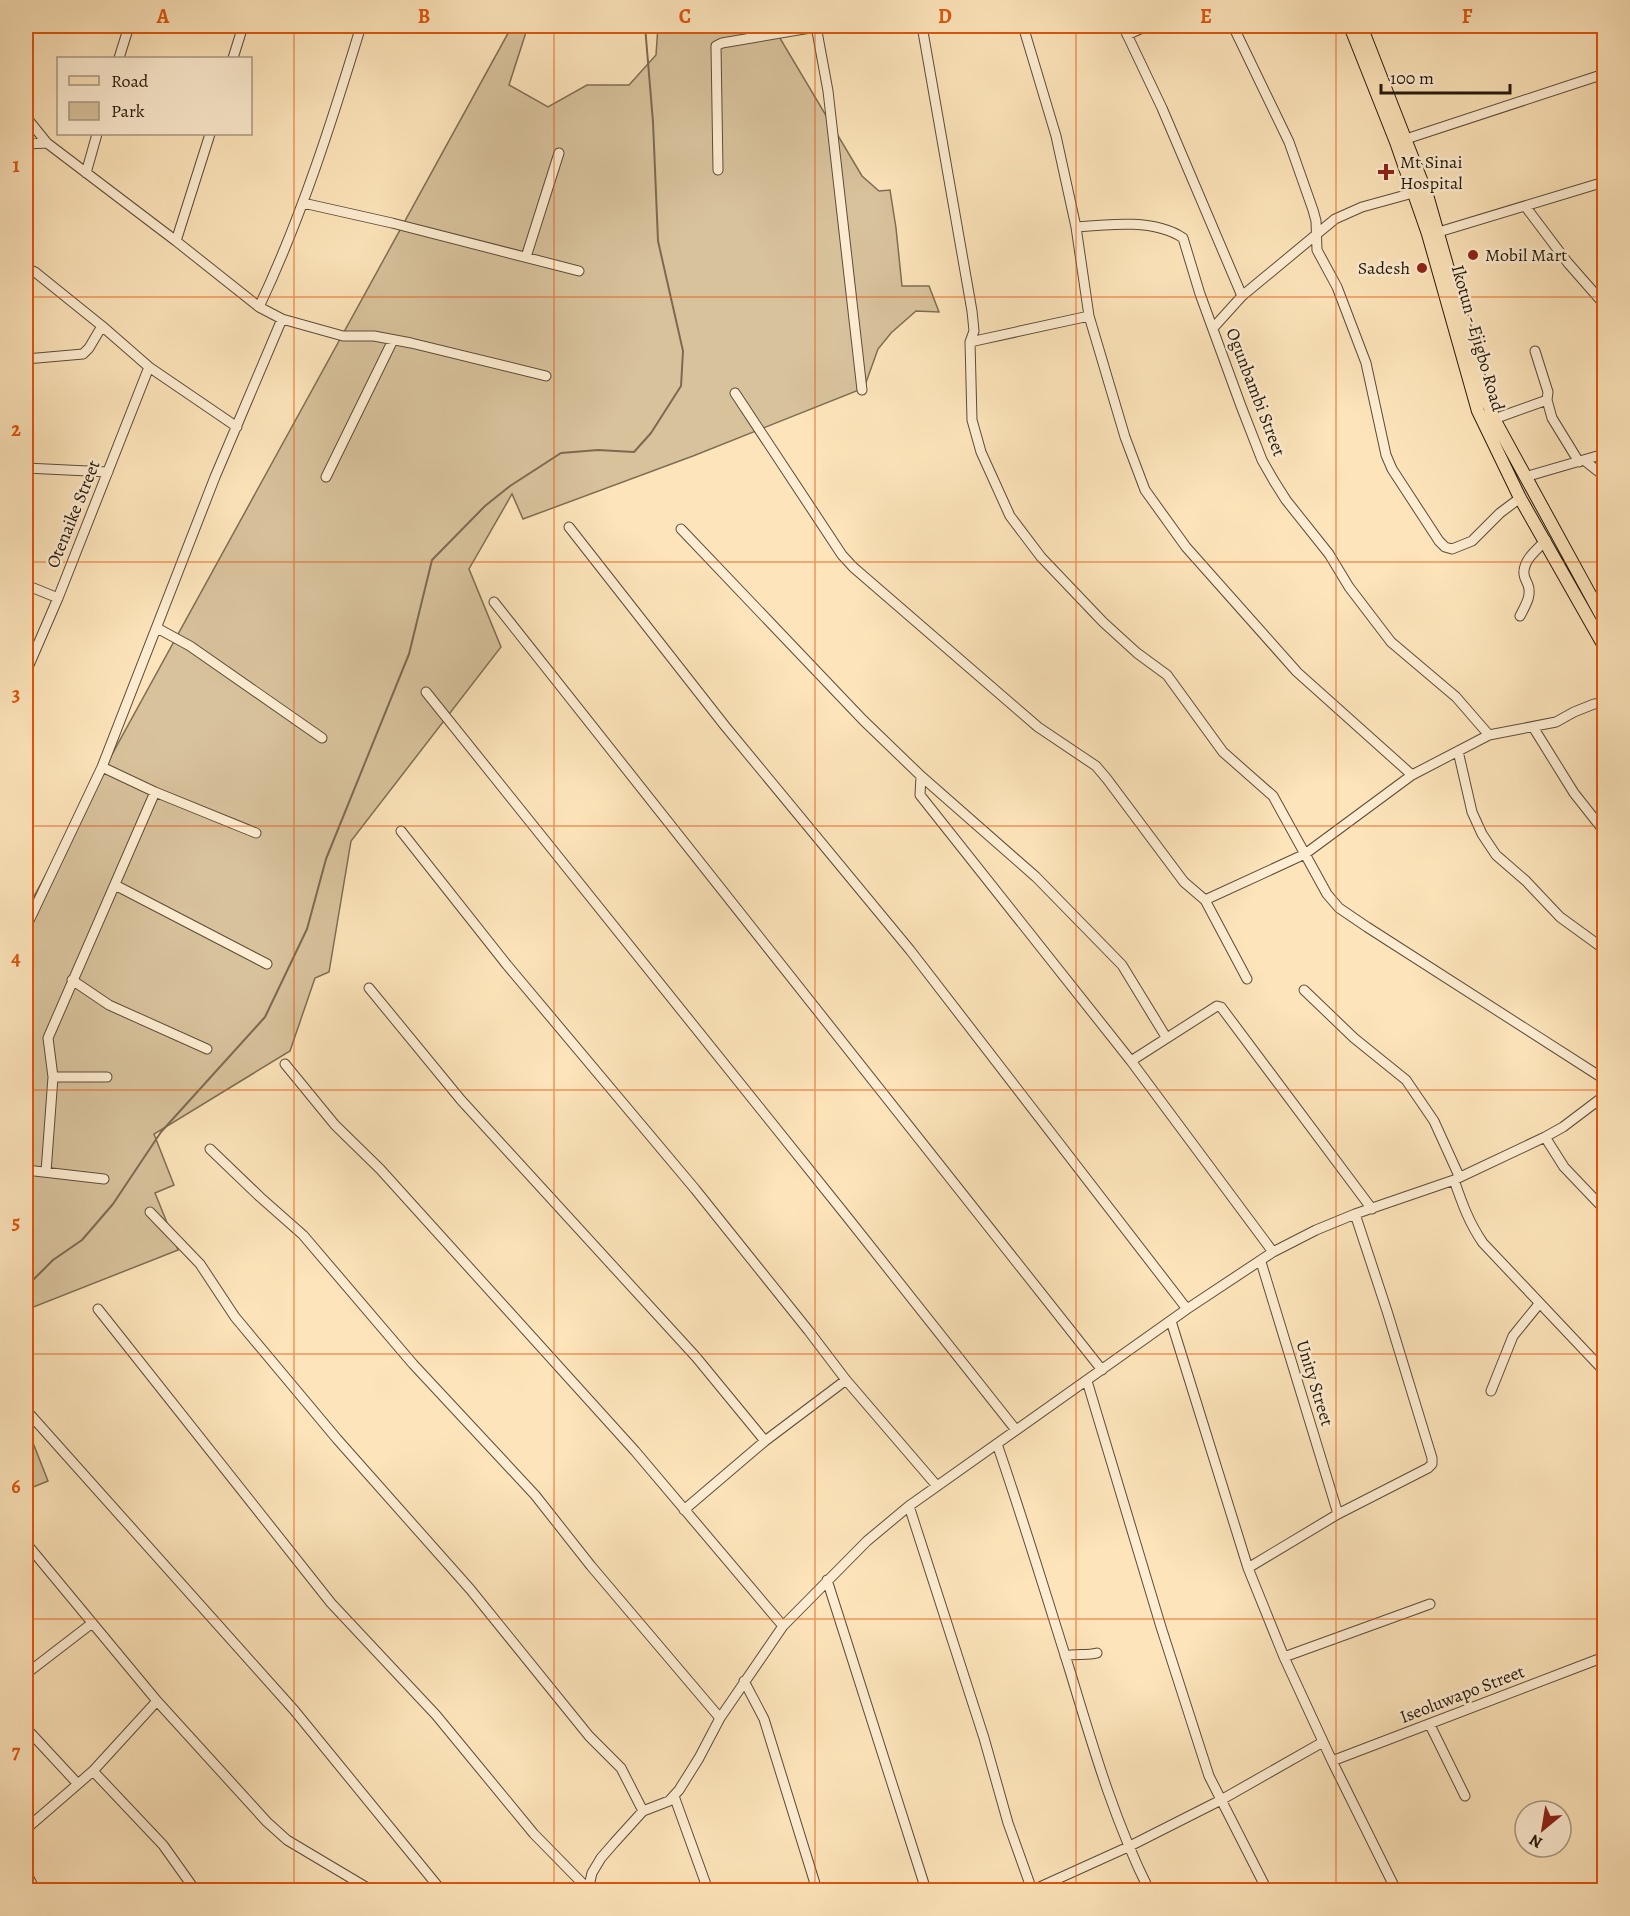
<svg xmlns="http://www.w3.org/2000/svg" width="1630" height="1916" viewBox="0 0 1630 1916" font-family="Alegreya,serif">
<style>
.green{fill:#d8c29c;stroke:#7e6e54;stroke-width:1.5}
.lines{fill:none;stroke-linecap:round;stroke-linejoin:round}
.stream{stroke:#7b6a51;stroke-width:2}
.minor-casing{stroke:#5b4c38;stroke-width:11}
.major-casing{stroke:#251a0c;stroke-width:14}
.minor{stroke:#feedd2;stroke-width:9}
.major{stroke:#fde4ba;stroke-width:12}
.grid{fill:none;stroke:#de560c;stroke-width:1.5;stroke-opacity:0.55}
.poi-dot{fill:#8f2418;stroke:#feedd2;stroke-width:2}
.labels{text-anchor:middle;stroke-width:5;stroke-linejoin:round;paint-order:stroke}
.poi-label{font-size:18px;fill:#251a0c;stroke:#feedd2;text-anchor:start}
.street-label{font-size:18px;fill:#251a0c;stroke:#feedd2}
.neatline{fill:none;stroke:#de560c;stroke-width:2}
.grid-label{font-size:20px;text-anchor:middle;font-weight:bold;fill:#de560c}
</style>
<rect width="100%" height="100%" fill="#fde4ba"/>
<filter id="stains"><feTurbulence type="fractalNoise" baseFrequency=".00333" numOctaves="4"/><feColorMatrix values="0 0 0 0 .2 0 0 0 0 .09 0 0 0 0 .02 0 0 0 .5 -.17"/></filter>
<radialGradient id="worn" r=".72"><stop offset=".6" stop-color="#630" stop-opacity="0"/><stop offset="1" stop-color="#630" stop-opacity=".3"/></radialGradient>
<path class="green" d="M512 26H528L509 85 548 107 587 85H629L656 55 658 26H776L781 40 862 176 879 191 890 190 896 228 902 286H929L939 312 916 311 891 333 878 349 864 388 693 456 523 519 512 494 469 569 501 647 351 841 329 972 315 978 290 1051 154 1134 174 1185 155 1193 178 1250 26 1310V911Z
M26 1425 48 1481 26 1490Z"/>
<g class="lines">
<path class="stream" d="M26 1287 53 1260 82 1240 113 1204 161 1132 265 1017 307 929 326 859 409 654 432 560 485 506 510 486 561 453 598 450 634 452 651 433 681 386 683 351 658 241 653 122 645 26"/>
<defs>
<path id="minor" d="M816 26 828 91 862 390
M922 26 972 311 974 331 970 342 972 420 981 452 1010 516 1041 557 1103 622 1137 653 1167 675 1223 752 1273 796 1327 894 1339 908 1367 927 1604 1079
M1023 26 1056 136 1076 227 1089 316 1125 437 1145 490 1186 547 1297 672 1412 775
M1123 26 1162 108 1242 296
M1233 26 1289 142 1313 210 1316 221 1317 250 1337 287 1366 363 1386 455 1392 469 1439 541 1445 547 1452 549 1472 541 1500 513 1520 498
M1127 35 1147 26
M119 58 129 26
M233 58 243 26
M26 117 47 143 176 241 259 307 282 319 343 336H374L411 343 546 376
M1406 139 1604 74
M26 144 47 143
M718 170 716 46 722 43 822 26
M86 173 97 134
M303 203 392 223 579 271
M1525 206 1568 263 1604 304
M1076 227C1109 224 1155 219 1183 238L1200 294 1241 406 1262 460 1274 481 1286 500 1329 554 1349 587 1391 642 1456 697 1489 735
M1432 234 1604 182
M176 241 210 134
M526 257 559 153
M26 268 35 272 102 326 149 367 237 427
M259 307C302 216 332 121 361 26
M1214 327 1242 296 1335 219 1362 207 1413 193
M970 342 1089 316
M1535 351 1548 392 1547 400
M26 359 83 354 89 348 102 326
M735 393 842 555 853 567 1038 727 1096 766 1107 779 1184 882 1205 900 1247 979
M1494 419 1547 400 1552 418 1579 462
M1585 461 1604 476
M26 468 108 472
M326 477 393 340
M1525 477 1604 454
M569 527 725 726 910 950 1187 1309
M681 529 863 720 921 776 1036 877 1122 965 1166 1037
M26 585 58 598
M494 602 1102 1370
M1520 616C1525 606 1532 596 1528 585 1526 580 1523 576 1524 571 1525 558 1538 549 1546 540
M157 628 190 646 322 738
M26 672 58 598 149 367
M426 692 848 1218 1016 1430
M1533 727 1574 793 1604 831
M1458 751 1472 812 1482 834 1496 855 1526 881 1560 917 1604 949
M102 767 155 792 256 833
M921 776 920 795 1131 1061 1273 1252
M401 831 507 965 695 1189 808 1330 846 1380 937 1486
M115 885 267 964
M1205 900 1305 854 1412 775 1489 735 1556 722 1574 712 1594 704 1604 703
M26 927 102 767 215 477 282 319
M72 980 109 1005 207 1049
M369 988 461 1100 696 1357 765 1441
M1304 990 1354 1038 1406 1080 1434 1121 1459 1176
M1131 1061 1217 1006 1221 1007 1372 1209
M285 1064 335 1125 380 1169 635 1451 783 1626
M53 1077H107
M1545 1137 1564 1167 1604 1209
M210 1149 260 1197 303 1235 413 1364 535 1495 591 1566 720 1718
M26 1170 104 1179
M46 1172 53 1077 48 1038 155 792
M1454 1180C1462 1203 1469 1223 1483 1243L1604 1371
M150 1212 200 1264 235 1317 337 1439 470 1589 589 1736 621 1768 643 1811
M1261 1262 1338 1514
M98 1309 331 1603 436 1715 534 1834 588 1889
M1171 1321 1248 1568 1284 1657 1332 1761 1396 1890
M1087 1381 1161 1627 1209 1776 1267 1890
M1491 1391 1513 1336 1539 1304
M26 1410 294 1710 441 1890
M997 1444C1023 1519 1046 1595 1070 1671 1093 1747 1114 1820 1149 1890
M909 1506 984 1738 1008 1823 1032 1890
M684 1510 765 1441 846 1380
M26 1543 157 1701 267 1822 287 1840 371 1890
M1248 1568 1338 1514 1428 1468 1432 1464V1458L1387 1311 1355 1214
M827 1580 926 1890
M1065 1656C1076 1653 1086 1656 1097 1653
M1284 1657 1430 1604
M26 1674 91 1624
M744 1681 764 1719 817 1890
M1430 1725 1465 1796
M26 1728 77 1783
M1332 1761 1604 1657
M93 1771 163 1845 195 1890
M674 1796 708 1890
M26 1829 93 1771 157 1701
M26 1872 35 1890
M588 1890 592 1873 601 1858 614 1843 643 1811 669 1801 679 1790 699 1758 720 1718 783 1626 867 1541 909 1506 1187 1309 1273 1252 1316 1230 1355 1214 1454 1180 1545 1137 1563 1127 1604 1096
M1033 1890 1128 1847 1221 1800 1323 1742"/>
<path id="major" d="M1350 26 1396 142 1428 234 1478 411 1520 498 1604 646
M1361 26 1427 195 1480 381 1494 419 1604 620"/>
</defs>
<use href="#minor" class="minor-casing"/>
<use href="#major" class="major-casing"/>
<use href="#minor" class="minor"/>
<use href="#major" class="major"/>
</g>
<path class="grid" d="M294 26V1890M554 26V1890M815 26V1890M1076 26V1890M1336 26V1890M26 297H1604M26 562H1604M26 826H1604M26 1090H1604M26 1354H1604M26 1619H1604"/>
<g class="poi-dot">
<path d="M1383 163h6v6h6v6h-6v6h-6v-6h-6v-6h6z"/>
<circle cx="1473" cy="255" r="6"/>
<circle cx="1422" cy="268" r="6"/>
</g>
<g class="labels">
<g class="poi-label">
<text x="1400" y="168">Mt Sinai<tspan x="1400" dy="21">Hospital</tspan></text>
<text x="1485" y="261">Mobil Mart</text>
<text x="1410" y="274" text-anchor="end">Sadesh</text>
</g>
<g class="street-label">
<text transform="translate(1478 338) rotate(74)" y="6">Ikotun - Ejigbo Road</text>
<text transform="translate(1256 392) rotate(69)" y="6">Ogunbambi Street</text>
<text transform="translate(73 514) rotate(-68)" y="6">Otenaike Street</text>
<text transform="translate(1315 1383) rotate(73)" y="6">Unity Street</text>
<text transform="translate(1462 1694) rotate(-21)" y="6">Iseoluwapo Street</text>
</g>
</g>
<rect width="1630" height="1916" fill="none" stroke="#fde4ba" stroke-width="66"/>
<rect x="57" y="57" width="195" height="78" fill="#feedd2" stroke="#a79983" stroke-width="1.5"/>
<rect x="69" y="76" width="30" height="9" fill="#fde4ba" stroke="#a79983" stroke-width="1.5"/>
<text x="111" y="87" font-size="18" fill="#251a0c">Road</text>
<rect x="69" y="102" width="30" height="18" fill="#d8c29c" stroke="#a79983" stroke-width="1.5"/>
<text x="111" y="117" font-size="18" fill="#251a0c">Park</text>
<g transform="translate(1543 1829) rotate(210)"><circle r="28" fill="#feedd2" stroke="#a79983" stroke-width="1.5"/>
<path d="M0-4.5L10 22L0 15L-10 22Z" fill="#8f2418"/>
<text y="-9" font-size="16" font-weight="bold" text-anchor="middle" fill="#251a0c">N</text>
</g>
<path d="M1381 84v9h129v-9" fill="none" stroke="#251a0c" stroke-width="3"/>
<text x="1390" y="84" font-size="18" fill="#251a0c" stroke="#feedd2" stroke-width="4.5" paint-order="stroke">100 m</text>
<rect x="33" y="33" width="1564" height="1850" class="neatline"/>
<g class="grid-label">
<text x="163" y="23">A</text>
<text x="424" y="23">B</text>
<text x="685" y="23">C</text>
<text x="945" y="23">D</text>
<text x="1206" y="23">E</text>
<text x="1467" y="23">F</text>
<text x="16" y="172">1</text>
<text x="16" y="436">2</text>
<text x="16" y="701">3</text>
<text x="16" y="965">4</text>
<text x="16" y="1229">5</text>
<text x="16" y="1493">6</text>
<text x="16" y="1758">7</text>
</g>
<rect width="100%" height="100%" filter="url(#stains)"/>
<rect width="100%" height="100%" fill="url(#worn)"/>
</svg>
